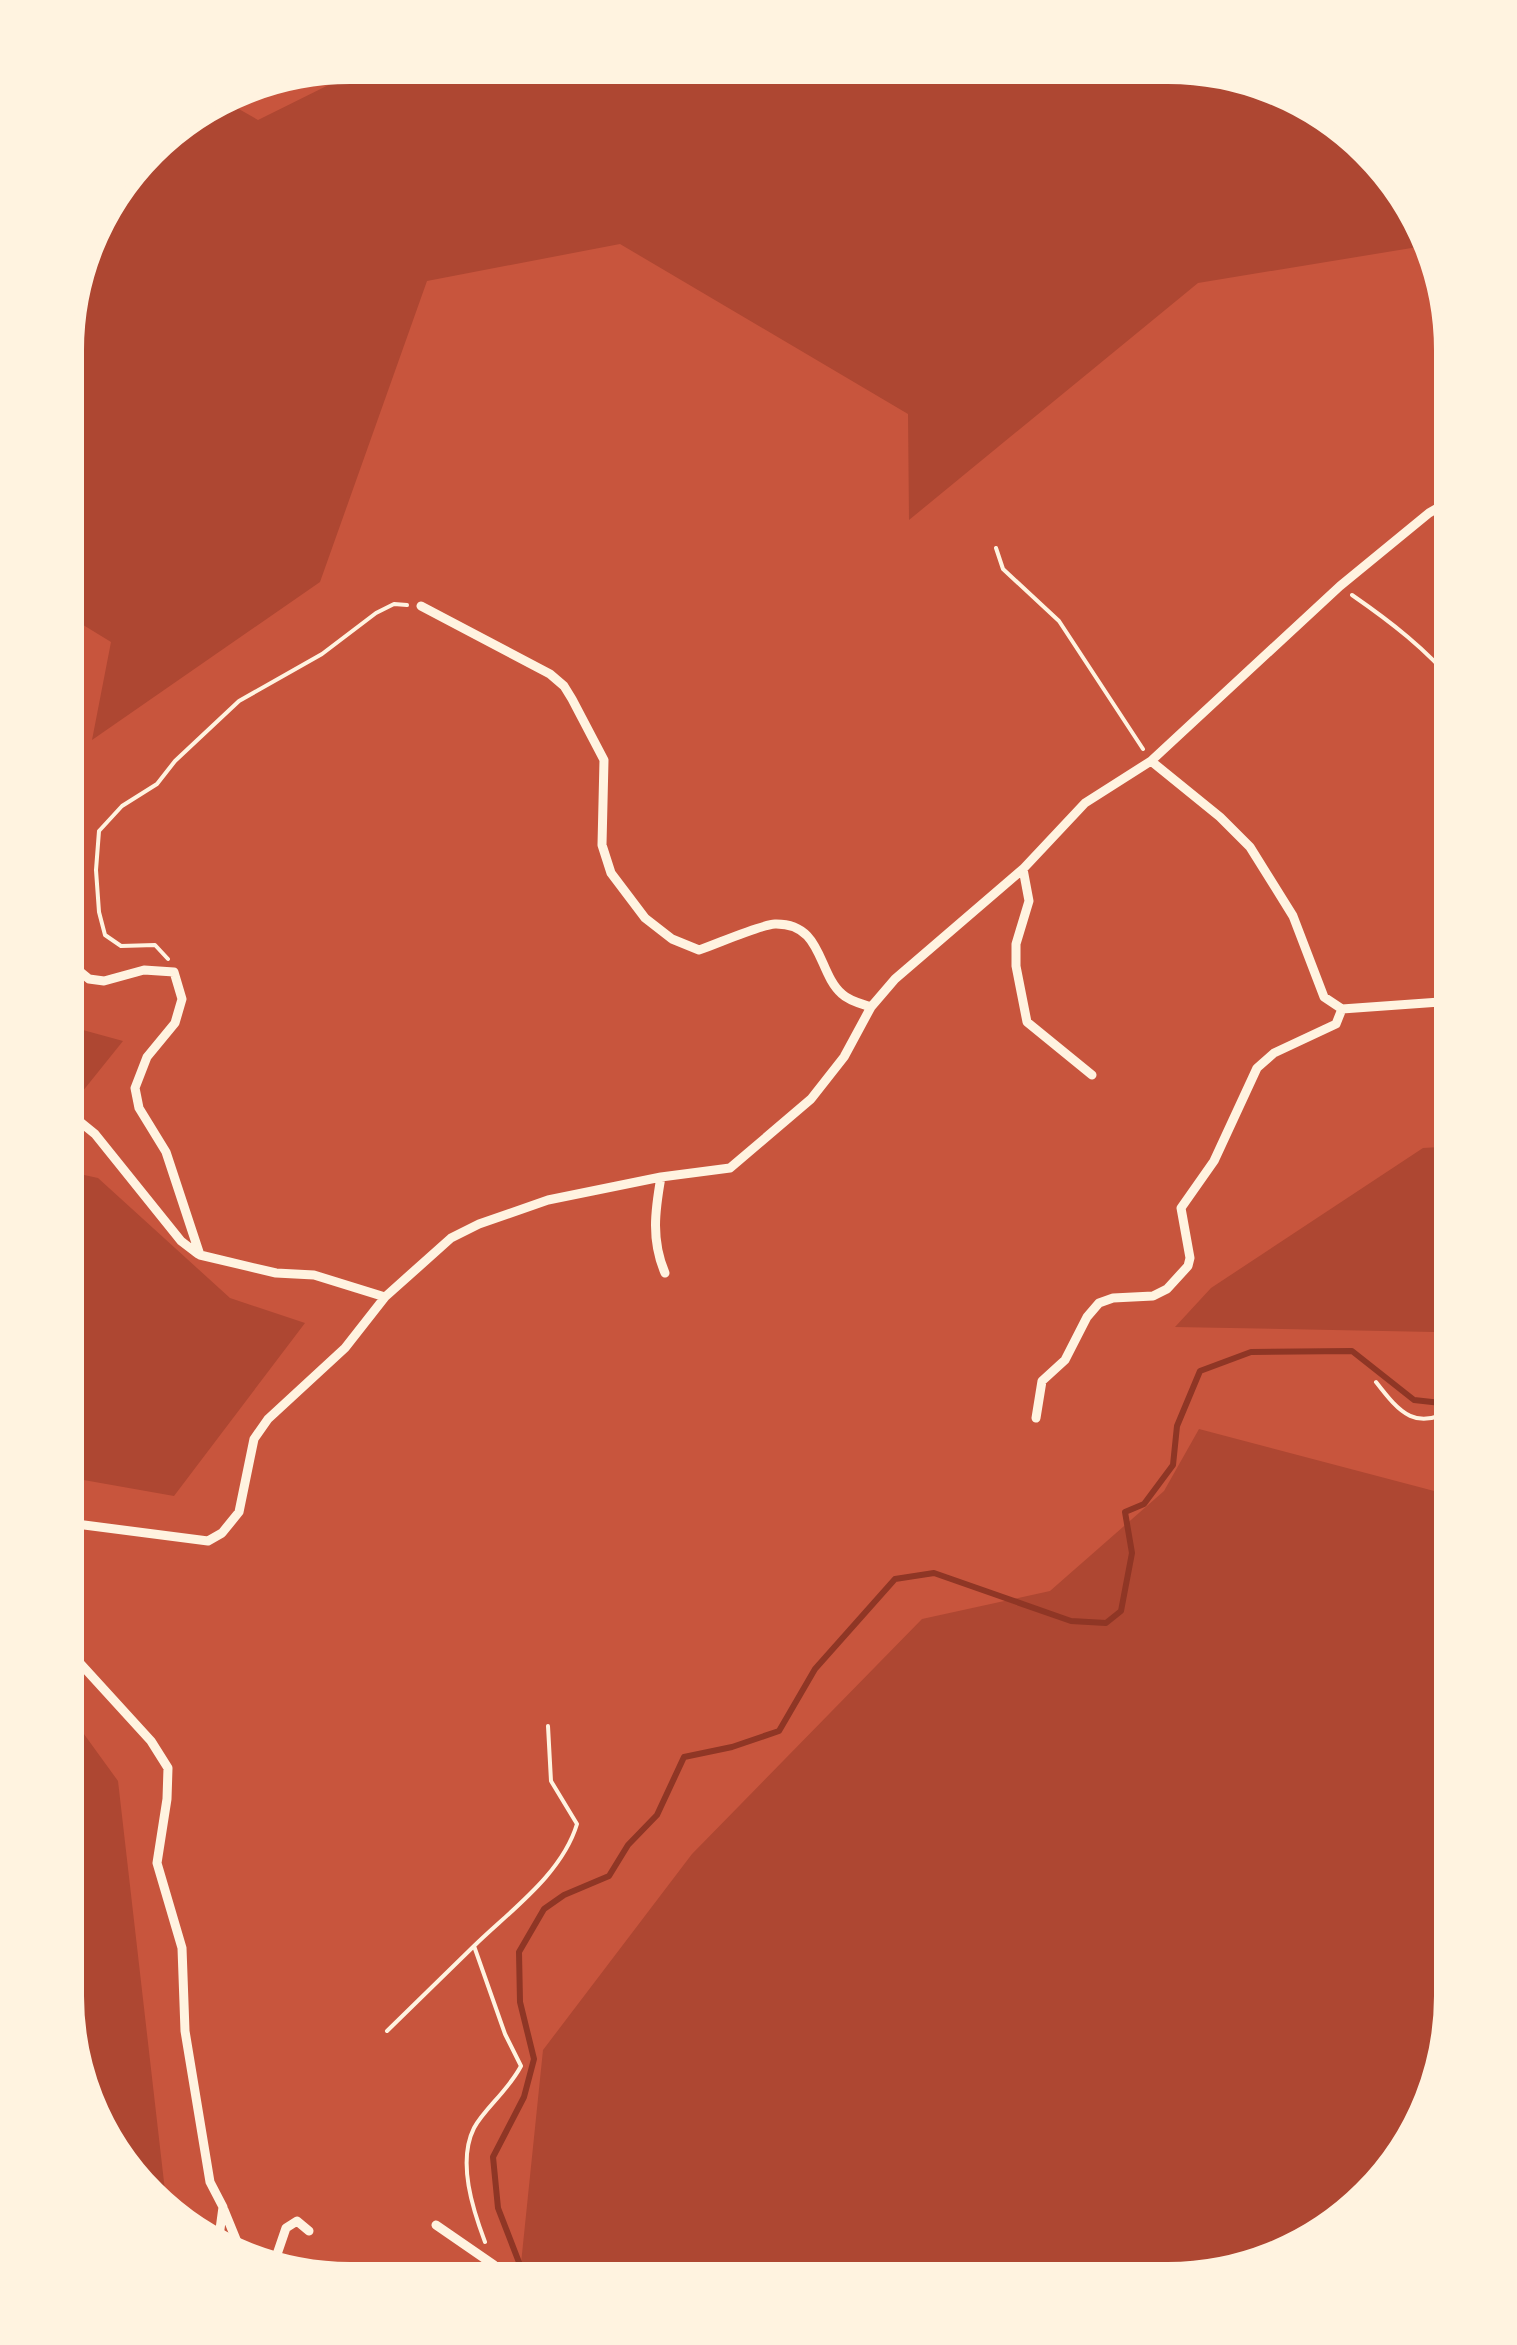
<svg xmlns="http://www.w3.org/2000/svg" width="1517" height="2345" viewBox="0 0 1517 2345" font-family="Lato,sans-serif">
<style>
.green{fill:#ae4732}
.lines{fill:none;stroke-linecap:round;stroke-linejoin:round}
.stream{stroke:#8f3625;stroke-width:6}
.path{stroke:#fff3e0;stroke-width:4}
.minor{stroke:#fff3e0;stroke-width:9}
.rim{fill:none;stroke:#fff3e0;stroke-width:12}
</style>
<rect width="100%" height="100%" fill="#c8553d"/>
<path class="green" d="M379 60 1206 63 1344 120 1435 238 1436 244 1198 283 909 520 908 414 620 244 427 281 320 582 92 740 111 642 62 612V313L90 221 158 132 216 96 258 120Z
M61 1024 123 1041 78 1097 61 1088Z
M1457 1146V1321L1434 1332 1175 1327 1211 1288 1423 1148Z
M61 1170 98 1178 230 1298 305 1323 174 1496 61 1476Z
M1199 1429 1457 1497 1456 2015 1397 2171 1279 2263 1168 2285 519 2283 543 2050 692 1854 922 1619 1050 1591 1164 1491Z
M60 1701 118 1781 168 2217 82 2107 60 1995Z"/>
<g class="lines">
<path class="stream" d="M527 2283 498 2208 493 2157 524 2097 534 2059 520 2002 519 1952 544 1909 564 1895 609 1876 628 1845 657 1815 684 1757 732 1747 779 1731 815 1669 895 1579 934 1573 1071 1621 1106 1623 1121 1611 1132 1553 1125 1512 1144 1504 1173 1465 1177 1426 1200 1371 1251 1352 1352 1351 1414 1400 1441 1403 1457 1392"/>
<path class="path" d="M996 548 1003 569 1059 621 1143 749
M1352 595C1391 622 1426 649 1457 686
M168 959 155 945 121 946 105 935 99 912 96 870 99 831 122 806 157 784 175 761 239 701 322 654 376 613 394 604 407 605
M1376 1382C1400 1413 1416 1433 1457 1407
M474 1946C511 1910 562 1874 577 1824L551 1781 548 1726
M387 2031 474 1946 505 2034 521 2066C508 2091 484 2109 474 2128 457 2162 473 2210 485 2242"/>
<path class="minor" d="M421 606 550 674 564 686 572 699 604 760 602 845 611 873 645 918 672 939 699 950C717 944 759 925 775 924 823 923 817 972 842 994 849 1001 862 1004 871 1007
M1023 869 1029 901 1016 944V966L1027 1022 1092 1075
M62 925 78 970 89 979 104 981 144 970 174 972 182 999 175 1023 147 1057 135 1088 139 1108 166 1152 200 1255 276 1273 314 1275 385 1297
M1342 1009 1440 1002
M61 1118 79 1121 95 1134 181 1241 198 1254
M661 1177C655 1211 651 1240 665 1273
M1036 1418 1042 1381 1065 1360 1087 1317 1099 1303 1113 1298 1153 1296 1167 1289 1188 1266 1190 1258 1181 1208 1214 1161 1257 1068 1274 1053 1336 1024 1342 1009 1324 997 1293 916 1250 847 1220 817 1151 761
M61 1522 208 1541 222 1533 239 1512 254 1439 268 1419 345 1348 385 1297 451 1238 479 1224 548 1200 661 1177 730 1168 811 1099 844 1057 871 1007 895 979 1023 869 1085 803 1151 761 1340 586 1429 513 1457 497
M61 1627 78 1661 151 1741 168 1768 167 1799 157 1863 182 1948 185 2031 210 2182 223 2207 218 2244
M224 2210 242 2254
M436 2225 494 2265 500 2283
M273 2266 286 2228 297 2221 309 2231"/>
</g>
<path d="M0 0H1517V2345H0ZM350 78H1168A272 272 0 0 1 1440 350V1996A272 272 0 0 1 1168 2268H350A272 272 0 0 1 78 1996V350A272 272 0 0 1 350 78Z" fill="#fff3e0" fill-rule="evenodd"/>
<path class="rim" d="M350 78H1168A272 272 0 0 1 1440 350V1996A272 272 0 0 1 1168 2268H350A272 272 0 0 1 78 1996V350A272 272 0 0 1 350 78Z"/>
</svg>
